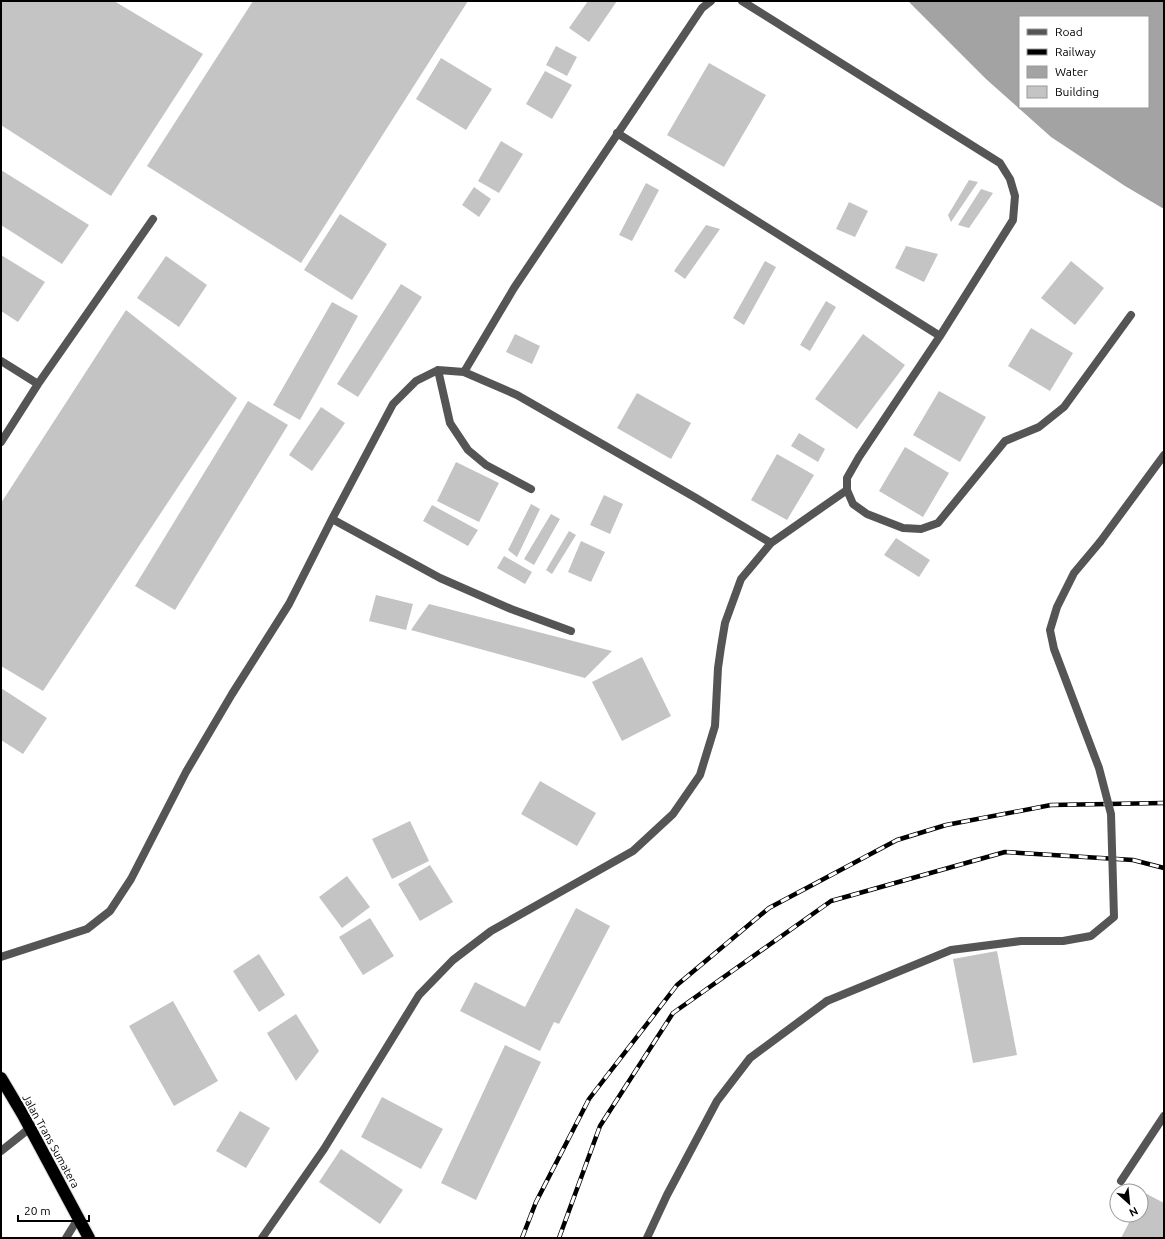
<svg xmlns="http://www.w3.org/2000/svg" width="1165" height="1239" viewBox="0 0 1165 1239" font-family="Ubuntu,sans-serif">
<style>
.water{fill:#a3a3a3;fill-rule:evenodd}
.building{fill:#c4c4c4}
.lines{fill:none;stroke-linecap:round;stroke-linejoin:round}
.highway-casing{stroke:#dbdbdb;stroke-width:14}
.lane{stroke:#555;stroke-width:8}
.street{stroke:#555;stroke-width:8}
.highway{stroke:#000;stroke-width:12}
.rail-casing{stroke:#000;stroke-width:4.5}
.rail{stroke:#fff;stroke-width:3;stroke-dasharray:9;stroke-linecap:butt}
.lane-bridge{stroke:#555;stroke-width:8}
.labels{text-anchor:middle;stroke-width:4;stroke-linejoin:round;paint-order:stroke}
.street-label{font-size:11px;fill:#000;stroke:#fff}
</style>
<rect width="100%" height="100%" fill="#fff"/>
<path class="water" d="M908 1H1164V209L1125 186 1051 137 986 79ZM1020 17H1148V107H1020Z"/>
<path class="building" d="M1 1H114L203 54 111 196 1 125Z
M253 1H468L301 263 147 166Z
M588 1H617L589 42 569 28Z
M556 46 577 57 567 76 546 65Z
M441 58 492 89 466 130 416 99Z
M709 63 766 95 724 167 667 135Z
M545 71 572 85 552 119 526 104Z
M501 141 523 154 499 193 478 181Z
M1 170 89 225 62 264 1 225Z
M969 180 978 182 951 222 948 215Z
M646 183 659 190 632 241 619 235Z
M474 187 491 199 479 217 462 205Z
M981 189 993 193 969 228 958 225Z
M849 202 868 211 855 237 836 229Z
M340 214 387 244 352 300 304 270Z
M706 225 720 229 685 279 674 271Z
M906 246 938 254 924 282 895 268Z
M1 255 45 282 18 322 1 311Z
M166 256 207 285 179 327 137 298Z
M765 261 776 267 744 325 733 318Z
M1071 261 1104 288 1075 325 1041 298Z
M401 284 422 297 358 397 337 384Z
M826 301 836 307 810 351 800 345Z
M332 302 358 316 300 420 273 405Z
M126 310 237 398 43 691 1 666V503Z
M1031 328 1073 353 1050 391 1008 366Z
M515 334 540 346 532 364 506 352Z
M863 334 905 365 857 429 815 399Z
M939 391 986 417 960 462 913 435Z
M637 393 691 423 671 459 617 428Z
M248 401 288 425 175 610 135 586Z
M321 407 345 423 312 471 289 455Z
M799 433 825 449 818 462 791 446Z
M905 447 949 473 923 517 879 491Z
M777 454 814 475 787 520 751 500Z
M456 462 499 483 479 522 437 501Z
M604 495 623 504 610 534 590 525Z
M531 504 540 509 517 557 508 550Z
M432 505 478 530 468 546 423 521Z
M551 514 560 519 534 565 524 559Z
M569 531 576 535 552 574 546 570Z
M896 538 930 560 919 577 884 555Z
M581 541 605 552 591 582 568 572Z
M504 556 532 572 525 584 497 568Z
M376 595 413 604 406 630 369 621Z
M429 604 612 651 585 678 411 630Z
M642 657 671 716 622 741 592 682Z
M1 688 47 718 23 754 1 740Z
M540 781 596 813 577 846 521 814Z
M410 821 429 861 392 879 372 839Z
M430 865 453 902 420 921 398 884Z
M347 876 370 907 342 928 319 897Z
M576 908 610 926 559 1024 554 1022 540 1051 460 1011 475 982 537 1013 525 1007Z
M370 918 394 956 363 975 339 937Z
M997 951 1017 1055 973 1063 953 959Z
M259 954 285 995 259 1012 233 971Z
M173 1001 218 1081 174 1106 129 1026Z
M296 1014 319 1051 296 1081 267 1033Z
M505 1045 541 1062 476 1200 441 1183Z
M382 1097 443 1129 421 1169 361 1137Z
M240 1111 270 1128 246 1168 216 1151Z
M341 1149 403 1190 380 1224 319 1182Z
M1145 1193 1164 1203V1238H1121L1133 1215H1141V1200Z"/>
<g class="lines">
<defs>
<path id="highway" d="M1 1078 23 1115 89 1238"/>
</defs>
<use href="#highway" class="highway-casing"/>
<path class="lane" d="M742 1 1000 163 1010 179 1015 196 1013 220 940 336 859 457 847 478V490L853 504 867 514 903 528 921 529 938 523 1005 441 1039 427 1064 407 1131 315
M617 133 940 336
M1 361 38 384
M438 370 450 423 468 450 486 465 531 489
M464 372 514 288 702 8 711 1
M1 442 38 384 153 219
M332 519 440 578 511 609 571 631
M1100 542 1164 455
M771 543 847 490
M1 957 87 929 110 911 131 879 186 772 232 694 289 604 332 519 393 404 416 381 438 370 464 372 517 395 696 498 771 543 741 579 725 623 721 647 718 668 715 726 700 775 673 814 633 851 491 931 453 960 419 995 324 1149 262 1238
M1 1151 30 1128
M1121 1181 1164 1116
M647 1238 667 1195 717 1101 750 1058 827 1001"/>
<path class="street" d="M66 1238 79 1217"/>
<use href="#highway" class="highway"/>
<defs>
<path id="rail" d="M522 1238 536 1202 589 1099 677 985 769 908 897 840 946 825 1051 805 1164 803
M559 1238 600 1126 673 1013 831 901 1005 852 1133 860 1164 868"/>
</defs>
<use href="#rail" class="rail-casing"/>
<use href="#rail" class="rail"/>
<path class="lane-bridge" d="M827 1001 951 950 1021 941H1063L1091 936 1114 917 1111 814 1099 768 1054 649 1050 630 1057 607 1074 573 1100 542"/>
</g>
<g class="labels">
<g class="street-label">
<text transform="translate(51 1141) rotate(61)" y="4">Jalan Trans Sumatera</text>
</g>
</g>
<rect width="1165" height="1239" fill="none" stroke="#000000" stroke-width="4"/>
<rect x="1019" y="16" width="130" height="92" fill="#ffffff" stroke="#999999"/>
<rect x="1027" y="29" width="20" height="6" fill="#555555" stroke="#999999"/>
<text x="1055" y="36" font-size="12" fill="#000000">Road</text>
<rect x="1027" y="49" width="20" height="6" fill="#000000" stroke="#999999"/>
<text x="1055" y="56" font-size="12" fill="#000000">Railway</text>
<rect x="1027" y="66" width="20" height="12" fill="#a3a3a3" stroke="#999999"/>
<text x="1055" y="76" font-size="12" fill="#000000">Water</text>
<rect x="1027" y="86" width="20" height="12" fill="#c4c4c4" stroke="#999999"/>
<text x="1055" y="96" font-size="12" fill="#000000">Building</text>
<g transform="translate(1129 1203) rotate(153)"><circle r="19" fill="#ffffff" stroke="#999999"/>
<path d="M0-3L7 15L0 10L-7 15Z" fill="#000000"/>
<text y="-6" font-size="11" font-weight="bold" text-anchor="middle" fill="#000000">N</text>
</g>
<path d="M18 1215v6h71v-6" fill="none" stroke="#000000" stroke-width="2"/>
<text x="24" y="1215" font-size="12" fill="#000000" stroke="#ffffff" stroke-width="3" paint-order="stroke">20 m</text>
</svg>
